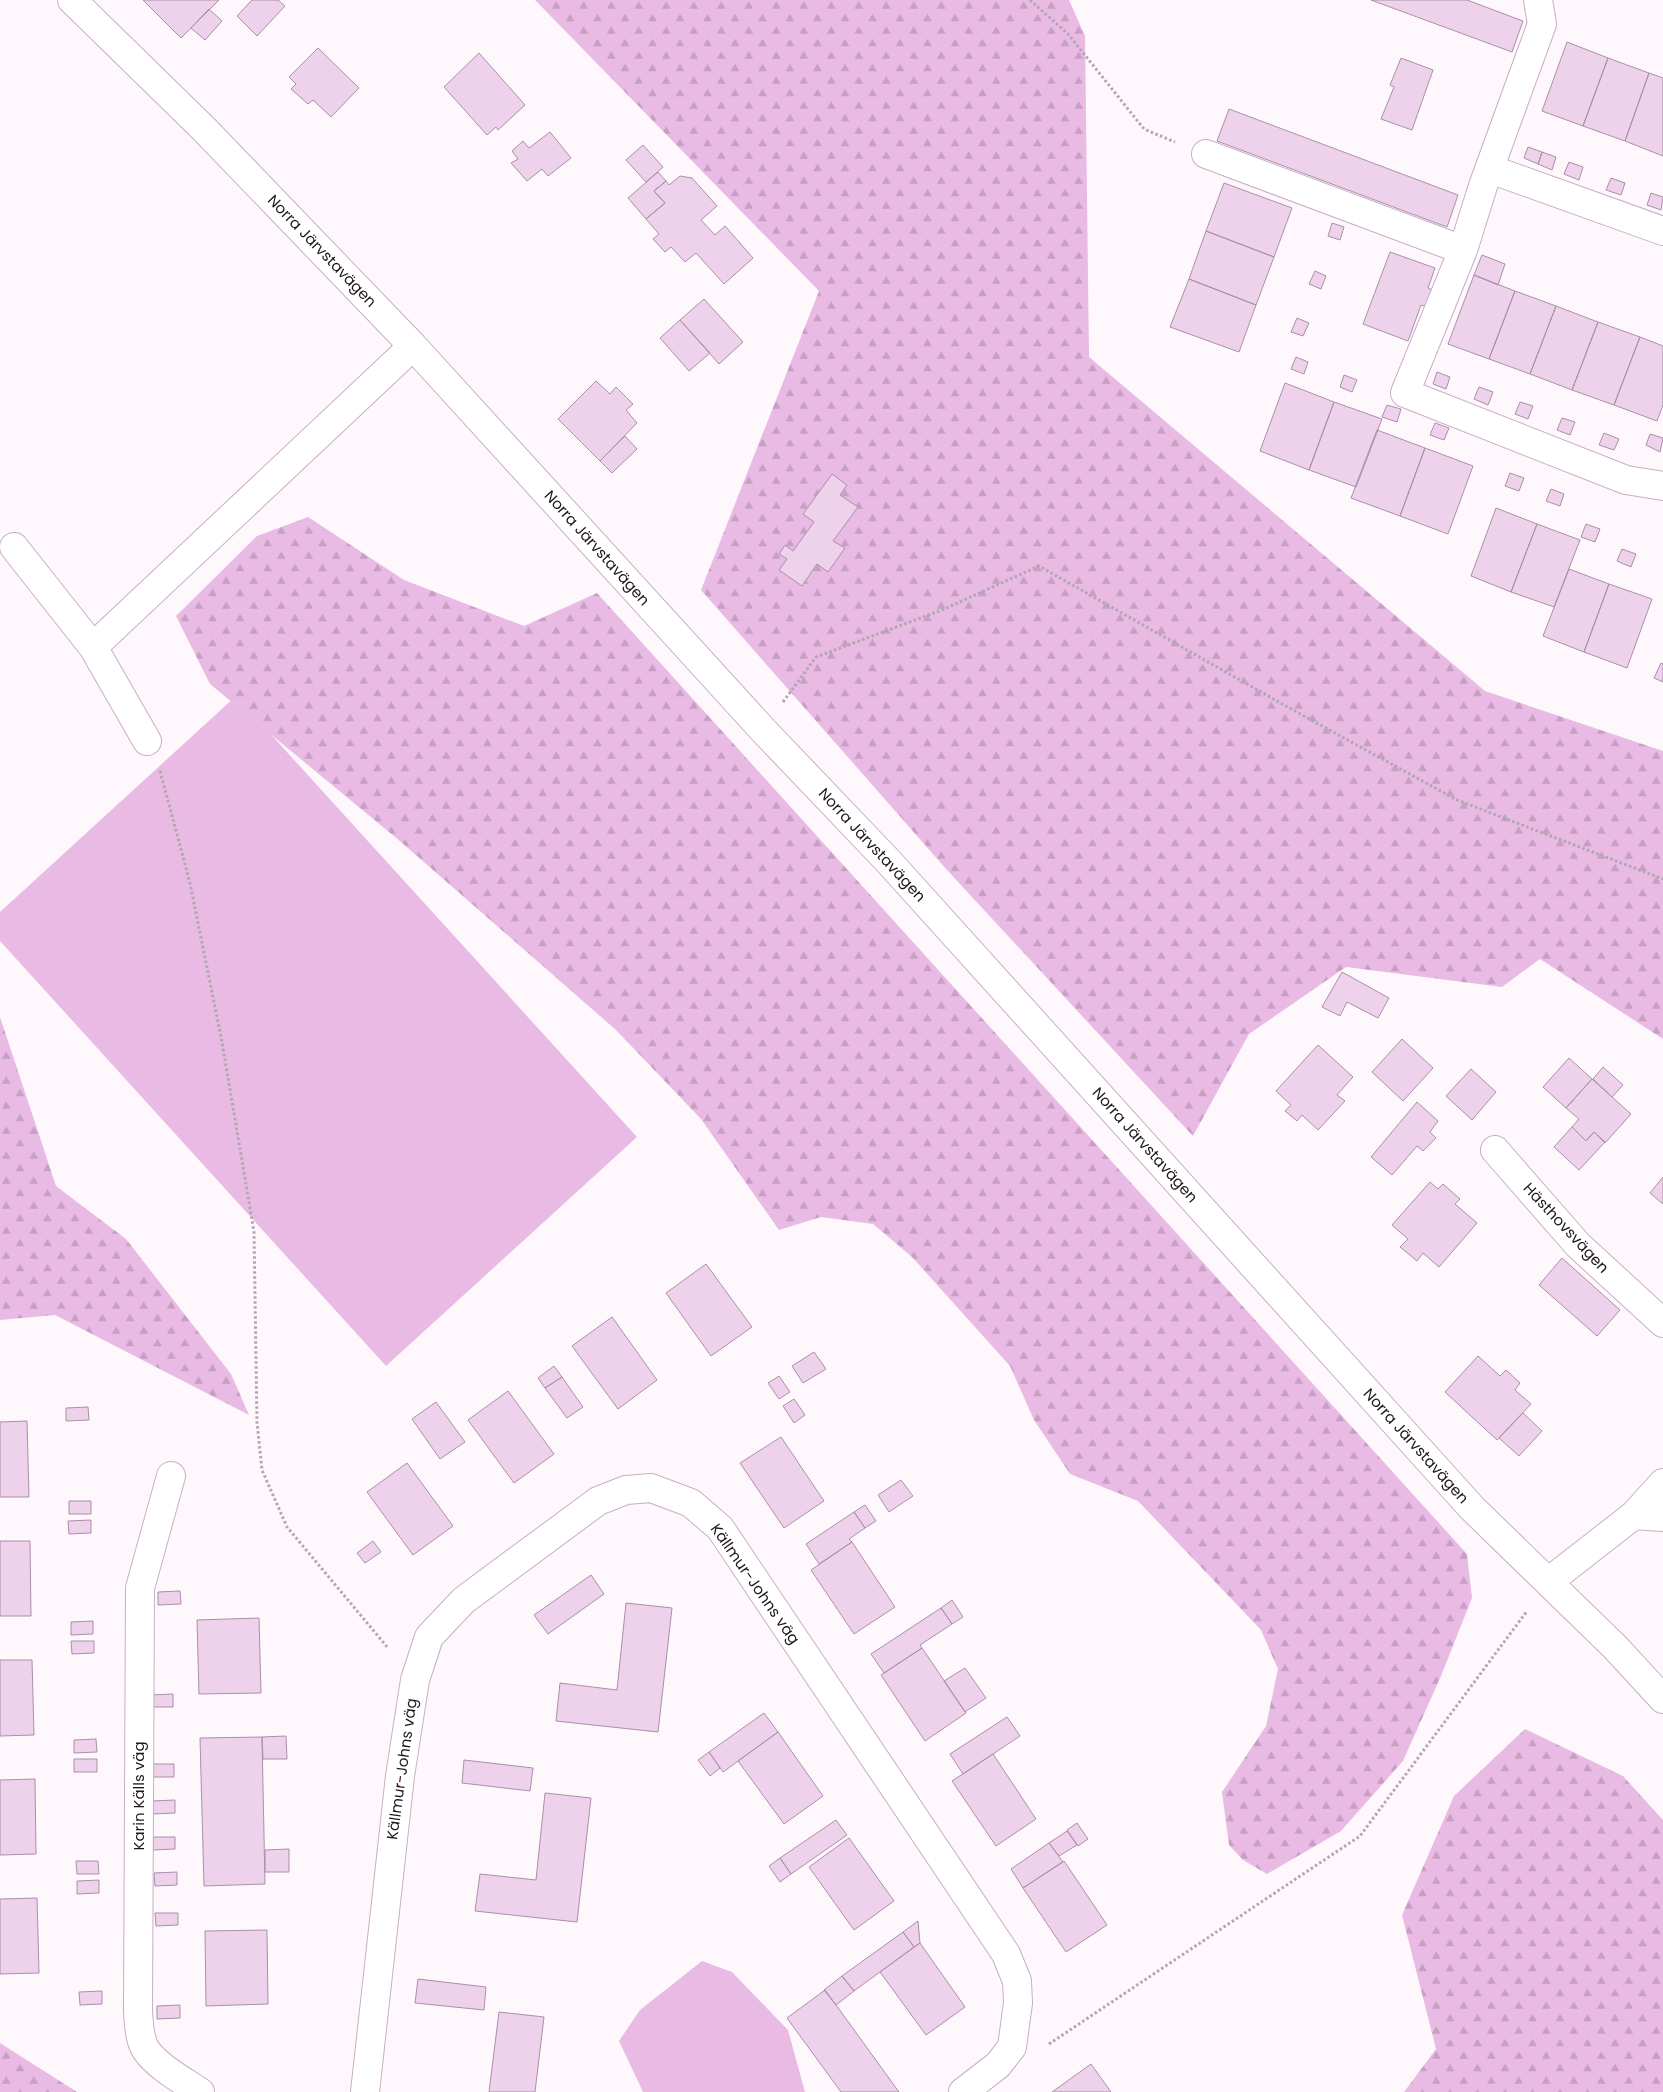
<svg xmlns="http://www.w3.org/2000/svg" width="1663" height="2092" viewBox="0 0 1663 2092" font-family="Poppins,sans-serif">
<style>
.grass{fill:#e8bae4}
.forest{fill:url(#forest-firs)}
.building{fill:#eed1eb;stroke:#aa8fa8}
.lines{fill:none;stroke-linecap:round;stroke-linejoin:round}
.minor-casing{stroke:#c9adc7;stroke-width:30}
.path{stroke:#afa8ae;stroke-width:3;stroke-dasharray:2.5 2.5;stroke-linecap:butt}
.minor{stroke:#fff;stroke-width:28}
.labels{text-anchor:middle;stroke-width:5;stroke-linejoin:round;paint-order:stroke}
.street-label{font-size:15px;fill:#1f151e;stroke:#fff}
</style>
<defs>
<pattern id="forest-firs" width="22" height="20" patternUnits="userSpaceOnUse" patternTransform="scale(1.25)"><rect width="22" height="20" fill="#e8bae4"/><path d="M5 1l3.5 6h-7zM16 11l3.5 6h-7z" fill="#c79fc3"/></pattern>
</defs>
<rect width="100%" height="100%" fill="#fef8fd"/>
<path class="grass" d="M236 696 637 1137 386 1366 0 941V912Z
M702 1961 732 1972 788 2030 805 2092H643L619 2041 640 2010Z"/>
<path class="forest" d="M535 0H1069L1085 36 1089 357 1485 691 1663 751V1039L1540 959 1502 987 1346 967 1249 1034 1193 1136 947 870 701 590 819 291Z
M308 517 404 580 524 626 597 593 1467 1554 1472 1598 1441 1676 1403 1761 1341 1831 1267 1874 1243 1860 1229 1845 1222 1792 1266 1726 1278 1669 1261 1630 1138 1501 1070 1474 1034 1420 1010 1366 912 1257 873 1224 821 1217 779 1230 701 1119 616 1030 401 842 210 684 176 616 257 536Z
M0 1017 56 1186 126 1239 231 1374 249 1415 55 1315 0 1320Z
M1525 1729 1623 1776 1663 1820V2092H1404L1436 2049 1402 1915 1454 1796Z
M0 2043 77 2092H0Z"/>
<path class="building" d="M143 0H219L181 38Z
M252 0H278L285 6 257 36 237 16Z
M1371 0H1467L1523 21 1512 52Z
M209 9 222 21 205 40 191 28Z
M1567 42 1608 58 1583 126 1542 111Z
M318 48 359 88 331 117 313 100 308 104 291 89 296 84 289 77Z
M479 53 525 105 498 130 496 127 487 135 444 87Z
M1401 58 1433 70 1412 130 1381 119 1394 87 1390 85Z
M1608 58 1649 73 1625 141 1583 126Z
M1649 73 1663 78V156L1625 141Z
M1229 109 1458 195 1447 227 1217 141Z
M550 132 571 158 548 176 542 169 527 181 511 163 518 159 512 151 523 141 529 148Z
M643 145 663 167 646 182 626 160Z
M1528 147 1542 152 1538 164 1524 158Z
M1542 152 1556 157 1552 170 1538 164Z
M1569 162 1583 167 1579 180 1564 174Z
M658 172 666 181 654 191 665 203 646 219 628 198Z
M680 176 692 178 717 206 701 220 715 235 725 226 753 258 724 284 696 253 685 262 671 247 665 252 653 239 659 234 646 219 665 203 654 191 666 181 669 185Z
M1611 178 1625 183 1621 195 1606 190Z
M1224 183 1292 208 1274 257 1206 231Z
M1651 193 1663 197 1661 210 1647 205Z
M1332 223 1344 227 1340 240 1328 236Z
M1206 231 1274 257 1256 305 1189 279Z
M1390 252 1435 268 1428 288 1434 291 1427 307 1421 305 1408 341 1363 324Z
M1482 255 1505 264 1498 285 1474 275Z
M1315 271 1326 276 1321 289 1309 284Z
M1474 275 1515 291 1489 359 1448 344Z
M1189 279 1256 305 1239 352 1170 327Z
M1515 291 1556 306 1530 374 1489 359Z
M704 299 743 342 719 364 680 320Z
M1556 306 1598 322 1572 390 1530 374Z
M1297 318 1309 323 1303 336 1291 332Z
M680 320 710 353 689 371 660 338Z
M1598 322 1640 337 1614 405 1572 390Z
M1640 337 1663 346V405L1657 421 1614 405Z
M1296 357 1308 362 1304 374 1291 369Z
M1437 372 1450 377 1446 389 1433 384Z
M1344 375 1357 380 1352 392 1340 387Z
M596 381 610 394 616 387 633 404 626 410 637 423 600 461 558 419Z
M1285 383 1334 402 1309 470 1260 451Z
M1479 387 1493 392 1488 405 1474 399Z
M1334 402 1382 419 1356 487 1309 470Z
M1520 402 1533 406 1528 419 1515 414Z
M1387 405 1401 409 1397 422 1382 417Z
M1562 418 1575 422 1570 435 1557 430Z
M1435 423 1449 428 1444 440 1430 435Z
M1377 430 1425 448 1400 516 1351 498Z
M1604 433 1619 439 1614 450 1599 445Z
M1650 434 1663 438 1660 452 1646 445Z
M625 436 637 449 612 473 600 461Z
M1425 448 1473 466 1448 534 1400 516Z
M1510 473 1524 478 1519 491 1505 486Z
M832 474 847 485 840 495 858 507 833 541 845 548 828 572 817 564 802 586 779 570 787 559 779 554 785 545 793 551 814 522 803 514Z
M1551 489 1564 494 1560 506 1546 501Z
M1496 508 1537 524 1511 592 1471 576Z
M1537 524 1580 540 1554 607 1511 592Z
M1586 524 1600 529 1595 542 1581 537Z
M1622 549 1636 554 1631 567 1617 561Z
M1569 569 1609 584 1584 652 1543 636Z
M1609 584 1652 599 1627 668 1584 652Z
M1661 663 1663 664V682L1654 678Z
M1342 972 1389 998 1378 1018 1347 1002 1340 1016 1322 1007Z
M1402 1039 1433 1068 1403 1101 1372 1072Z
M1318 1045 1353 1077 1337 1095 1345 1101 1318 1130 1302 1115 1297 1121 1285 1111 1291 1105 1276 1091Z
M1569 1058 1592 1079 1566 1108 1543 1087Z
M1603 1067 1623 1085 1612 1097 1593 1079Z
M1471 1069 1496 1092 1472 1120 1446 1096Z
M1592 1079 1631 1114 1605 1143 1594 1132 1586 1141 1572 1127 1579 1119 1566 1108Z
M1417 1102 1438 1121 1430 1132 1436 1138 1423 1151 1417 1146 1392 1175 1371 1157Z
M1572 1127 1586 1141 1594 1132 1605 1142 1579 1170 1554 1147Z
M1663 1177V1204L1650 1193Z
M1430 1182 1438 1189 1443 1184 1460 1199 1455 1204 1477 1223 1439 1267 1423 1253 1417 1261 1400 1247 1408 1239 1392 1225Z
M1562 1258 1620 1310 1597 1336 1539 1285Z
M706 1264 752 1327 711 1356 666 1293Z
M612 1317 657 1380 618 1409 572 1346Z
M814 1352 826 1369 803 1383 792 1366Z
M1478 1356 1500 1376 1506 1370 1520 1383 1515 1390 1531 1404 1497 1440 1445 1392Z
M554 1366 562 1377 545 1388 538 1378Z
M779 1376 790 1392 779 1399 768 1383Z
M562 1377 583 1407 567 1418 545 1388Z
M508 1391 554 1454 514 1483 468 1420Z
M794 1399 805 1415 794 1423 783 1406Z
M436 1402 465 1442 440 1459 412 1419Z
M88 1407 89 1420 66 1421V1408Z
M1523 1413 1542 1431 1519 1456 1499 1438Z
M27 1421 29 1497H0V1422Z
M781 1437 824 1501 784 1528 740 1463Z
M407 1463 453 1526 413 1555 367 1492Z
M901 1480 913 1496 889 1512 878 1495Z
M69 1501H91V1514H69Z
M865 1505 876 1521 865 1528 854 1512Z
M854 1512 865 1528 849 1539 852 1542 819 1564 806 1544Z
M91 1520V1533L69 1534 68 1521Z
M0 1541H30L31 1616H0Z
M373 1541 381 1552 365 1563 357 1553Z
M852 1542 895 1607 854 1634 811 1570Z
M591 1575 604 1594 548 1634 534 1615Z
M180 1591 181 1604 158 1605V1592Z
M952 1600 963 1617 952 1624 941 1608Z
M626 1603 672 1608 658 1732 556 1721 560 1683 617 1690Z
M941 1608 952 1624 920 1645 922 1648 884 1673 871 1654Z
M259 1618 261 1693 199 1694 197 1620Z
M93 1621V1634L71 1635V1622Z
M71 1641H94V1653L72 1654Z
M922 1648 966 1713 925 1741 881 1675Z
M0 1660H32L34 1735 0 1736Z
M965 1668 986 1698 965 1712 944 1681Z
M173 1694V1707H150V1695Z
M764 1713 778 1732 723 1772 709 1752Z
M1007 1717 1020 1736 963 1774 950 1754Z
M778 1732 823 1796 784 1824 738 1761Z
M286 1736 287 1759H263L262 1737Z
M262 1737 265 1884 204 1886 200 1738Z
M96 1739 97 1752 74 1753V1740Z
M709 1752 720 1768 710 1776 698 1760Z
M993 1754 1036 1819 996 1846 952 1781Z
M74 1759H97V1772H74Z
M464 1760 533 1768 530 1791 462 1783Z
M151 1764H174V1777H152Z
M35 1779 36 1854 0 1855V1780Z
M545 1793 591 1798 577 1922 475 1911 480 1874 536 1880Z
M175 1800V1813L153 1814 152 1801Z
M836 1820 847 1835 791 1874 780 1858Z
M1077 1823 1088 1839 1078 1846 1067 1830Z
M1067 1831 1077 1845 1059 1856 1049 1843Z
M153 1837H175V1849L153 1850Z
M849 1838 894 1901 854 1930 809 1867Z
M1049 1843 1063 1862 1023 1888 1011 1869Z
M289 1849V1872H265V1850Z
M780 1858 791 1874 780 1882 769 1866Z
M76 1861H98L99 1874H77Z
M1064 1861 1107 1925 1066 1952 1023 1888Z
M177 1872V1885L155 1886 154 1873Z
M99 1880V1893L77 1894V1881Z
M37 1898 39 1973 0 1974V1899Z
M155 1913H178V1925L156 1926Z
M918 1921 920 1943 914 1947 903 1932Z
M267 1930 268 2004 206 2006 205 1931Z
M903 1932 914 1947 854 1991 842 1976Z
M920 1943 965 2007 926 2035 880 1972Z
M842 1976 854 1991 836 2005 824 1990Z
M418 1979 486 1987 484 2010 415 2003Z
M825 1990 836 2005 899 2092H841L787 2018Z
M102 1991V2004L80 2005 79 1992Z
M180 2005V2018L157 2019V2006Z
M499 2012 544 2017 535 2092H489Z
M1091 2064 1111 2092H1052Z"/>
<g class="lines">
<defs>
<path id="minor" d="M72 0 204 129 413 346 763 730 889 862 1472 1508 1615 1647 1663 1699
M1206 154 1463 250 1405 393 1626 480 1663 486
M1490 169 1663 231
M1463 250 1483 186 1542 24 1538 0
M14 547 93 647 413 346
M93 647 147 741
M1495 1150 1578 1245 1663 1323
M171 1476 140 1588 138 2011C139 2024 139 2039 146 2050 158 2067 182 2080 200 2092
M1634 1515 1663 1483
M1548 1582 1634 1515 1663 1517
M365 2092 400 1776 415 1680 429 1637 464 1600 598 1501 626 1490 651 1488 691 1503 720 1528 1006 1954 1017 1981 1018 2003 1012 2047 998 2065 963 2092"/>
</defs>
<use href="#minor" class="minor-casing"/>
<path class="path" d="M1030 0 1068 34 1144 129 1175 142
M783 702 816 657 942 610 1039 566 1284 705 1457 800 1663 879
M160 771 190 883 222 1042 254 1232 257 1422 262 1470 287 1527 388 1648
M1049 2044 1360 1836 1527 1611"/>
<use href="#minor" class="minor"/>
</g>
<g class="labels">
<g class="street-label">
<text transform="translate(322 251) rotate(46)" y="5">Norra Järvstavägen</text>
<text transform="translate(597 548) rotate(48)" y="5">Norra Järvstavägen</text>
<text transform="translate(872 845) rotate(47)" y="5">Norra Järvstavägen</text>
<text transform="translate(1145 1145) rotate(48)" y="5">Norra Järvstavägen</text>
<text transform="translate(1566 1228) rotate(47)" y="5">Hästhovsvägen</text>
<text transform="translate(1416 1446) rotate(48)" y="5">Norra Järvstavägen</text>
<text transform="translate(755 1584) rotate(55)" y="5">Källmur-Johns väg</text>
<text transform="translate(402 1769) rotate(-82)" y="5">Källmur-Johns väg</text>
<text transform="translate(139 1796) rotate(-90)" y="5">Karin Källs väg</text>
</g>
</g>
</svg>
